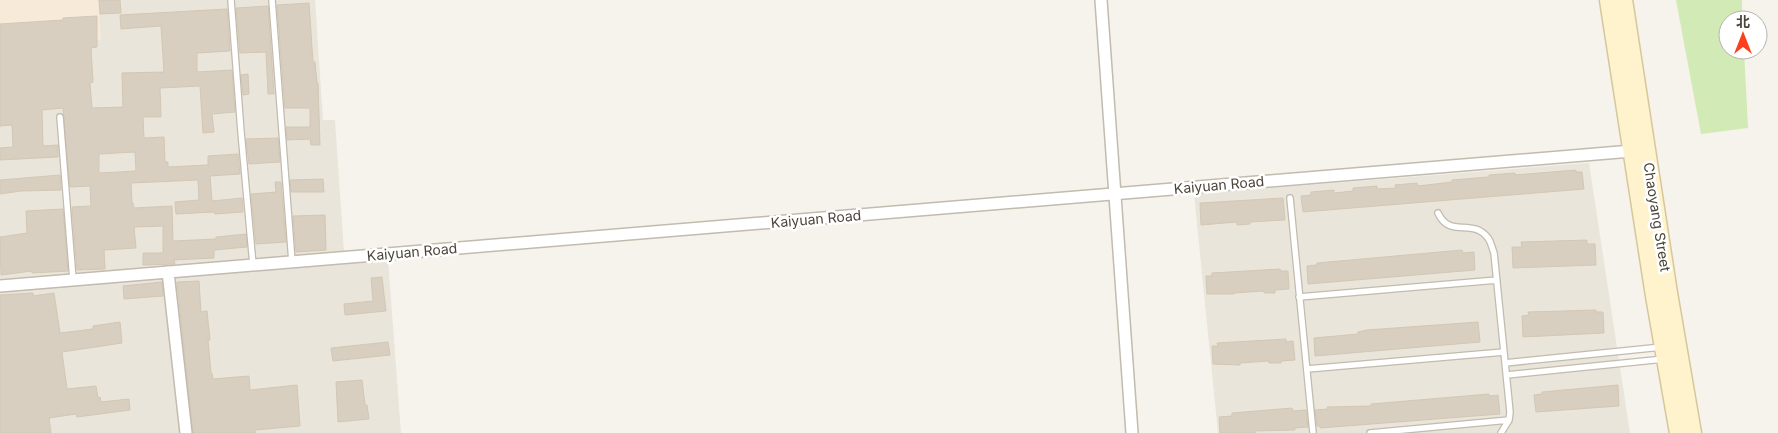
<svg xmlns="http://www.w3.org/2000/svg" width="1778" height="433" viewBox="0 0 1778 433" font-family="Inter,'Noto Sans SC',sans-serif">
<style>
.residential{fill:#eae5da}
.commercial{fill:#f7ead8}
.green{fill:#d2eab5}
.building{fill:#d8cfc1;stroke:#d3c7b4;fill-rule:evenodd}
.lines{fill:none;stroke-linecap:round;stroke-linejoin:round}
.lane-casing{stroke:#c2bbae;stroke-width:8}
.street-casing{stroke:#c2bbae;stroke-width:14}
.secondary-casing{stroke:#d6c79b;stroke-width:19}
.lane{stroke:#fff;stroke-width:5.5}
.street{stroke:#fff;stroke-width:11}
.secondary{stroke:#fff3cd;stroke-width:16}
.labels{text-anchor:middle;stroke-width:5;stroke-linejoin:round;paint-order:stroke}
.street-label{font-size:14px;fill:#4b4439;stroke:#fff}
</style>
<rect width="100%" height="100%" fill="#f6f3ec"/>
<path class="residential" d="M98 0H315L323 120H335L344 252 0 279V47L100 40Z
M1589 163 1630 433H1218L1194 194Z
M388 260 401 433H0V292Z"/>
<path class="commercial" d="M0 0H98L101 40 0 47Z"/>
<path class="green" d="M1676 0H1742V20H1728V50H1744L1748 128 1701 134Z"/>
<path class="building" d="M99 0H120L121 13 100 14Z
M309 3 313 62H315L317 83H318L320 145H311L310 139 287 140 286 127H310V108H285L277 5Z
M268 6 274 94H268L266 52 240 53 236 8Z
M227 9 230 51 197 53V72L232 70 235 112 212 114 214 132 203 133 200 86 160 88 161 117H143L144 138 164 137 165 162H168V167L208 165V156L238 154 240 174 210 176 212 201 242 198 243 212 215 214 214 212 176 214 175 202 199 200 198 180 131 183 132 203H133L134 208 172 206 173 241 216 239V237L246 234 247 247 214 250V258L174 260 175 264 143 265V253H163V226L134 227 136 248 104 250 105 269 77 270 72 207 91 206 90 186 70 187 63 108 42 110 43 146 58 145V157L0 160V148L13 147 12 125 0 126V24L63 20V18L97 16V47L91 48 93 82 90 83 92 108 123 107 122 73 164 72 161 26 121 29 120 15ZM135 152 136 171 99 173V154Z
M248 74 249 94 243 95 241 75Z
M278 138 280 162 249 164 246 139Z
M1576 170V172H1582L1584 189 1303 212 1301 196 1311 195V192L1334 190V193L1353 191V188L1377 186V189L1396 188 1395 185 1417 183 1418 186 1452 182V180L1489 177V175L1515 173V175Z
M60 175 61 190 21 191 0 194V180Z
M323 179 324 192H291L290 180Z
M275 182H281L286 242 256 244 251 194 276 192Z
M1283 198 1285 220 1250 222V224L1237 225V222L1201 225 1200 203Z
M63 209 68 271 32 273V271L1 275 0 237 27 233 26 211Z
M325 215 326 250 296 252 293 216Z
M1587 240V244H1595L1596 265 1513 268 1512 247H1522L1521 242Z
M1462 250 1463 253 1474 252 1475 270 1308 284 1307 266 1317 265V263Z
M1280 269 1281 271H1288L1289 289 1275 290V293H1264V291L1234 293V294H1207L1206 276H1212V273Z
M382 277 386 311 345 315 344 304 373 301 371 278Z
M199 281 201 312 207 311 210 340H208L211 373H212L213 379 249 376 250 390 297 385 300 426 255 430V433H193L177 282Z
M162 282 163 296 124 299 123 286Z
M33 293V296L54 293 60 333 93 329V326L120 322 122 343 62 352 67 389 96 386 98 398 100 397 101 402 129 399 130 410 77 417 76 414 49 418 51 433H0V295Z
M1596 310V312H1603L1604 333 1523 337 1522 316 1529 315 1528 312Z
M1478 322 1480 342 1315 356 1314 338 1358 334V332L1367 330Z
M1286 339V342L1293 341 1295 360 1281 361V363H1269V361L1240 363V365L1213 364 1212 346H1218L1217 343Z
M388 342 390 355 333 361 331 348Z
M362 380 365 405H367L369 419 338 422 336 382Z
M1618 385 1619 406 1536 412 1534 395 1542 394V392Z
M1489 394V396L1498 395 1500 414 1320 428V426H1317L1315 410 1328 409 1327 407 1371 406V404Z
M1292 408 1293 411 1306 410 1308 427 1295 428V430L1255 431V433H1220L1219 417 1232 416V413Z"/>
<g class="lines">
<defs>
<path id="lane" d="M231 0 241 132 253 265
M272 0 292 262
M60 117 73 280
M1290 198 1313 433
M1438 213C1450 239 1472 217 1488 238 1491 242 1492 248 1494 253L1510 412 1509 420 1501 433
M1299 297 1497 280
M1505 363 1662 347
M1307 369 1504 352
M1507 375 1664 359
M1370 433 1509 420"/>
<path id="street" d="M1101 0 1132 433
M168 272 186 433
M0 286 1632 151"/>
<path id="secondary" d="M1608 0 1654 296 1678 433
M1624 0 1669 293 1693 433"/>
</defs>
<use href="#lane" class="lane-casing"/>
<use href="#street" class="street-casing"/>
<use href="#secondary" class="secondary-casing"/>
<use href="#lane" class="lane"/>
<use href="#street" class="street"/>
<use href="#secondary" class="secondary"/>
</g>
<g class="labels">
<g class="street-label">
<text transform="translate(1219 185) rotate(-5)" y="5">Kaiyuan Road</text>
<text transform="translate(1657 217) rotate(81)" y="5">Chaoyang Street</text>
<text transform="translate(816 219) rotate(-5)" y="5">Kaiyuan Road</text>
<text transform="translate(412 252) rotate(-5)" y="5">Kaiyuan Road</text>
</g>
</g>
<g transform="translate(1743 35)"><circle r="24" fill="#ffffff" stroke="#b7b4b0"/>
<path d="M0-4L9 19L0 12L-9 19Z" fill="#fc3f1d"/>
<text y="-8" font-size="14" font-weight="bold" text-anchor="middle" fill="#4b4439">北</text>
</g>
</svg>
